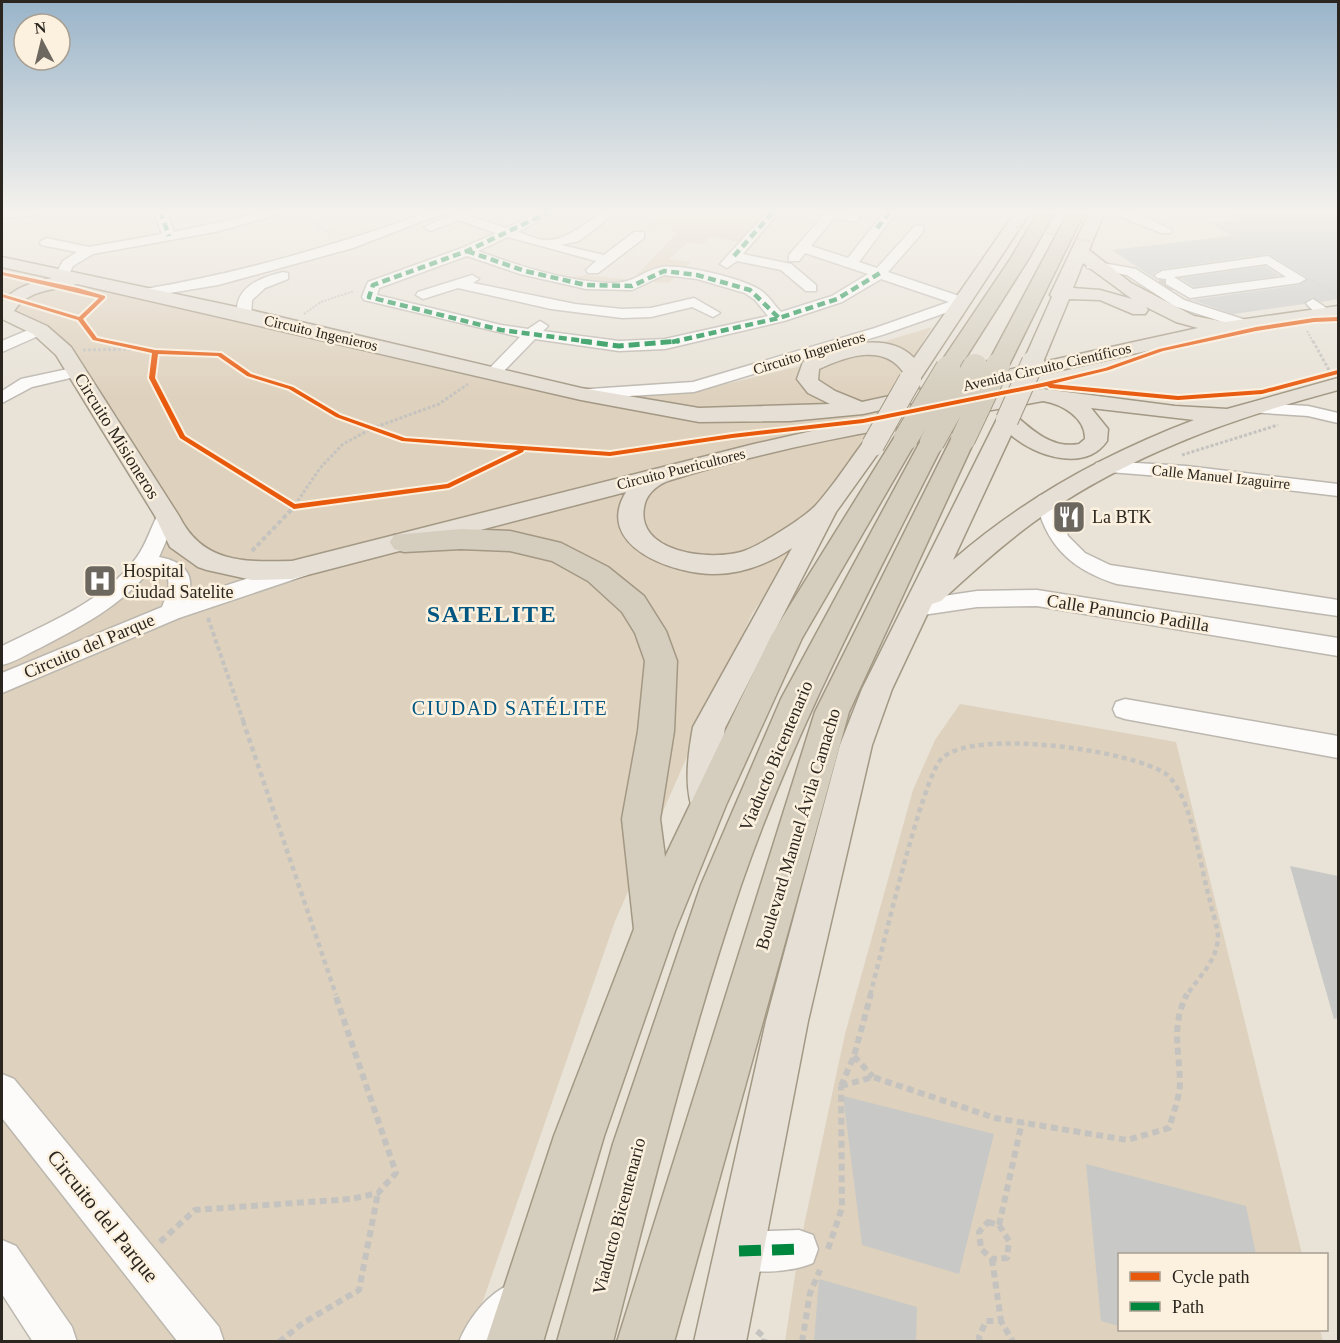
<svg xmlns="http://www.w3.org/2000/svg" width="1340" height="1343" viewBox="0 0 1340 1343" font-family="'Times New Roman',serif">
<style>
.green{fill:#ded1bd}
.building{fill:#c8c9c6}
.lines{fill:none;stroke-linecap:round;stroke-linejoin:round}
.minor-tunnel{stroke:#c2bcb2;stroke-width:14;stroke-dasharray:14 7;stroke-linecap:butt}
.minor-casing{stroke:#bcb7af;stroke-width:3}
.major-casing{stroke:#a39884;stroke-width:3}
.highway-casing{stroke:#a39884;stroke-width:3}
.path-far4{stroke:#c5c3bf;stroke-width:2;stroke-dasharray:2 1.5;stroke-linecap:butt}
.path-far3{stroke:#c5c3bf;stroke-width:3;stroke-dasharray:3 2;stroke-linecap:butt}
.path-far2{stroke:#c5c3bf;stroke-width:4;stroke-dasharray:4.5 3;stroke-linecap:butt}
.path-far1{stroke:#c5c3bf;stroke-width:4.5;stroke-dasharray:5 4;stroke-linecap:butt}
.path{stroke:#c5c3bf;stroke-width:6;stroke-dasharray:7 4.5;stroke-linecap:butt}
.minor{fill:#fcfbf9;fill-rule:evenodd}
.major{fill:#e5dfd5;fill-rule:evenodd}
.highway{fill:#d5cebe;fill-rule:evenodd}
.major-bridge-casing{stroke:#a39884;stroke-width:24;stroke-linecap:butt}
.highway-bridge-casing{stroke:#a39884;stroke-width:26;stroke-linecap:butt}
.path-bridge{stroke:#c5c3bf;stroke-width:2;stroke-dasharray:2 1.5;stroke-linecap:butt}
.major-bridge{stroke:#e5dfd5;stroke-width:22}
.highway-bridge{stroke:#d5cebe;stroke-width:24}
.quiet-far2{stroke:#00873e;stroke-width:4.5;stroke-dasharray:8 4.5;stroke-linecap:butt}
.quiet-far1{stroke:#00873e;stroke-width:5;stroke-dasharray:11 5;stroke-linecap:butt}
.quiet{stroke:#00873e;stroke-width:11;stroke-dasharray:22 11;stroke-linecap:butt}
.cycleway-casing{stroke:#fcf0de;stroke-width:4}
.cycleway{fill:#e8590c;fill-rule:evenodd}
.labels{text-anchor:middle;stroke-width:5;stroke-linejoin:round;paint-order:stroke}
.far-street-label{font-size:15px;fill:#2a261f;stroke:#fcf0de}
.street-label{font-size:18px;fill:#2a261f;stroke:#fcf0de}
.poi-label{font-size:18px;fill:#2a261f;stroke:#fcf0de;text-anchor:start}
.neighbourhood-label{font-size:20px;letter-spacing:1.5px;fill:#005681;stroke:#fcf0de}
.near-street-label{font-size:21px;fill:#2a261f;stroke:#fcf0de}
.district-label{font-size:24px;font-weight:bold;letter-spacing:1.5px;fill:#005681;stroke:#fcf0de}
</style>
<rect width="100%" height="100%" fill="#e8e2d7"/>
<path class="green" d="M665 211H779L751 244 711 237 702 244 688 242 669 259 691 262 669 283 652 282 626 292 566 281 565 278 585 275 632 280 678 232 664 228 654 232 644 227Z
M2 257 86 280 554 388 693 392 809 364 932 327 808 530 752 614 703 720 615 921 469 1341H77L2 1248V659L105 605 169 514 154 491 118 417 79 364 73 348 2 307Z
M960 704 1176 742 1302 1254H1120V1330H1320L1323 1341 785 1342 799 1249 845 1034 913 790 935 740Z"/>
<path class="building" d="M1223 211H1338V299L1321 302 1312 297 1304 304 1233 314 1192 300 1299 285 1308 278 1268 254 1162 269 1154 273V278L1112 250 1232 236 1210 223 1239 220Z
M1265 266 1280 276 1194 287 1180 278Z
M1290 866 1338 876V1018L1334 1019Z
M843 1096 994 1134 959 1274 862 1245Z
M1086 1164 1246 1206 1256 1254H1119V1326L1101 1321Z
M819 1279 917 1307 916 1341H814Z"/>
<g class="lines">
<path class="minor-tunnel" d="M1159 283H1181"/>
<defs>
<path id="minor" d="M2 211H45L39 215 2 218Z
M154 211H166L174 232 271 211H291L215 232 93 254 73 266 67 278 62 279 55 275 63 261 77 252 41 245 40 242 46 238 89 247 162 234Z
M432 211H449L353 248 218 285 145 297 138 293 145 289C245 272 336 245 432 211Z
M460 211H476L469 216 506 228 542 211H557L518 232C526 234 537 240 545 240 576 241 589 211 618 211L579 241 561 245 604 255 634 232H644V238L598 273H588L586 270 596 261 508 237 478 251C519 266 562 280 606 283 637 284 638 272 662 267 682 264 747 279 763 292 770 298 775 306 781 312L832 296 868 274 805 253 799 261H789V255L823 216 809 211H835L858 215 860 218 854 222 834 218 811 246 848 258 885 211H897L859 262 877 268 915 226H923V232L888 272 968 299 970 302 968 305 885 334 694 392 581 399 575 398 573 394 575 390 693 382 875 328 949 302 881 279 842 302 784 321 665 349 619 351 535 339 498 377 492 379 484 374 520 337 364 300 362 297 368 282 462 248 496 233 458 220 430 231 424 227ZM467 256 520 274 586 289 632 290 664 275 697 279 745 293 755 300 768 316 665 339 619 341 543 331 548 326 540 321 528 329 501 325 377 295 379 288Z
M768 211H780L743 254 791 264 816 285V291H806L781 270 737 261 727 268 720 264Z
M1121 211H1133L1172 230 1170 233H1162L1121 217Z
M1268 256 1306 279 1299 283 1190 298 1166 284V279L1157 278 1155 275 1162 271ZM1266 264 1286 277 1193 289 1174 277Z
M1092 261 1136 269 1184 300 1249 321 1252 324 1244 329 1174 306 1127 275 1087 268V262Z
M283 272 288 273V279L265 288 252 300 251 318H241L237 307C240 284 264 277 283 272Z
M472 275 479 279 473 283 575 304 622 309 651 308 694 298 720 313 713 317 692 307 651 317 622 318 551 309 458 288 423 299 416 295 418 292Z
M1313 299 1334 313 1332 316C1322 319 1312 311 1306 303Z
M40 325 45 327 48 330 45 333 2 352V341Z
M77 367 85 372 83 375 32 387 2 403V391L21 379Z
M1256 403 1308 406 1338 413V423L1308 416 1250 412 1247 408 1250 404Z
M1103 461 1186 466 1338 484V496L1186 478 1096 471 1094 467 1096 463Z
M1046 494 1053 496 1068 536 1085 553 1110 565 1338 600V616L1117 584C1072 570 1046 546 1036 500L1039 496Z
M167 509 174 511 177 516 159 557C182 561 197 574 187 598L299 562 307 565 310 570 307 575 179 618 2 693V673L162 607 169 589 168 578 162 572 150 570C121 606 80 627 40 648 27 654 15 662 2 665V646C48 623 105 601 137 557 147 543 151 526 160 511Z
M1037 590 1338 638V656L1037 606 977 607 916 616 908 614 905 608 908 602 916 600 977 591Z
M1125 699 1338 736V758L1125 719 1116 716 1113 709 1116 702Z
M2 1074 14 1079 219 1327 224 1342H178L2 1118Z
M799 1230 813 1235 818 1249 813 1263C789 1273 749 1275 725 1265L720 1251 725 1237 739 1232Z
M2 1240 16 1246 72 1327 77 1342H33L2 1294Z
M511 1284 525 1290 531 1304 525 1318 506 1342H459C468 1319 488 1293 511 1284Z"/>
<path id="major" d="M1016 211H1031L917 384H903L900 380 904 373C884 343 847 356 819 369L818 380 835 391 862 402 1026 366 1023 362 1052 297 1050 295 1090 211H1105L1089 250 1131 283 1194 316 1225 322 1338 306V317L1227 333 863 414 790 421 699 422 581 400 77 284C55 290 28 289 14 311L47 326 71 347 179 516C203 564 245 562 292 561L754 444 861 420 1043 389 1175 406 1227 409 1338 378V390C1229 419 1123 457 1031 524 999 548 970 574 941 601L932 604 892 689 872 745 808 1021 746 1342H694L766 1021 840 745 862 689 999 415H1015C1033 431 1053 449 1079 444L1085 439C1086 418 1062 404 1043 401 919 423 792 442 671 480 660 483 648 492 645 503 631 553 712 562 744 551 761 545 804 518 816 505 834 485 849 461 865 440H881L884 445 836 512 725 728 720 758 724 805 719 816 707 820 695 816C683 789 688 755 693 727L792 548C768 564 742 574 714 574 673 574 593 546 626 492L292 579 252 580 207 570 198 567 170 547 155 516 56 355 33 334 2 319V302C15 287 33 282 52 278L2 267V257L246 309 581 388 699 408 830 404 808 393 797 379 803 362C834 347 886 329 914 358ZM1083 263 1132 299 1100 290 1073 288ZM1069 299 1100 300 1133 314H1145L1148 310 1146 307 1176 322 1198 328 1043 362ZM1091 408 1194 420C1107 453 1024 498 953 560L1011 435C1035 456 1085 473 1107 441L1108 429Z"/>
<path id="highway" d="M1039 211H1055L1029 258 956 373H940L937 368 1011 258Z
M1069 211H1085L1009 365 1006 370H990L987 365Z
M906 431 915 433 918 438 802 638 726 805 675 931 604 1136 543 1342H486L554 1136 634 929 622 819 638 731 645 661 635 633 622 612 588 581 552 561 510 551 461 549 404 552 394 549 390 542 394 535 461 529 510 531 561 543 608 567 644 596 666 631 677 661 674 731 660 819 665 857 771 636 894 438 897 433Z
M963 432 972 434 975 439 849 712 674 1342H617L815 712 951 439 954 434Z
M932 435 941 437 944 442C871 587 794 731 741 885 690 1035 652 1189 613 1342H557L613 1144 701 885 781 699 920 442 923 437Z"/>
</defs>
<use href="#minor" class="minor-casing"/>
<use href="#major" class="major-casing"/>
<use href="#highway" class="highway-casing"/>
<path class="path-far4" d="M298 213 332 234
M1220 237 1241 240 1255 248
M1313 281 1338 296
M304 314 321 302 354 291
M1307 331 1313 342"/>
<path class="path-far3" d="M1313 341 1330 372
M83 350 138 349
M1182 455 1278 425
M292 509 321 467 343 444 373 428 439 404 468 384"/>
<path class="path-far2" d="M252 551 293 508
M208 618 244 723"/>
<path class="path-far1" d="M243 721 336 995
M870 995C881 957 922 777 942 758 974 728 1132 750 1166 774 1176 782 1183 798 1187 809 1197 839 1202 871 1210 901 1212 912 1218 926 1218 937 1217 962 1199 976 1187 995"/>
<path class="path" d="M854 1056 873 1077
M841 1086 854 1056 871 994
M841 1086 873 1077 995 1118 1127 1140 1169 1128C1173 1114 1180 1096 1180 1082 1179 1048 1171 1026 1187 994
M988 1222 999 1225 1009 1241 1007 1258 992 1259 981 1249 979 1232Z
M999 1225 1022 1122
M160 1242 195 1210 351 1199 378 1193 396 1173 335 994
M828 1249 842 1208 841 1086
M992 1259 1001 1321
M757 1331 765 1338 764 1342
M279 1342 303 1323 359 1290 378 1193
M802 1342 810 1293 820 1270
M980 1342 979 1337 986 1321H1001L1013 1342"/>
<use href="#minor" class="minor"/>
<use href="#major" class="major"/>
<use href="#highway" class="highway"/>
<defs>
<path id="major-bridge" d="M1007 420 1033 362
M873 445 910 380"/>
<path id="highway-bridge" d="M906 438 948 368
M963 439 998 365
M932 442 975 366"/>
</defs>
<use href="#major-bridge" class="major-bridge-casing"/>
<use href="#highway-bridge" class="highway-bridge-casing"/>
<path class="path-bridge" d="M1002 224 1093 242"/>
<use href="#major-bridge" class="major-bridge"/>
<use href="#highway-bridge" class="highway-bridge"/>
<path class="quiet-far2" d="M160 211 169 236
M551 211 467 251 373 285 369 297 501 330 592 342
M877 228 891 211
M467 251 525 271 586 285 632 286 664 271 697 275 750 290 779 318
M734 256 774 211
M672 342 779 318 837 299 880 273"/>
<path class="quiet-far1" d="M581 341 619 346 679 341"/>
<path class="quiet" d="M739 1251 799 1249"/>
<defs>
<path id="cycleway" d="M2 272 78 288 105 296V298L83 319 97 338 155 350 221 353 251 374 293 387 340 415 405 438 610 452 732 434 863 419 1042 383 1105 368 1159 349 1256 327 1314 318 1338 317V321L1314 322 1256 331 1163 351 1109 370 1052 384 1178 396 1262 390 1338 370V374L1262 394 1178 400 1050 388 1047 386 863 423 732 438 610 456 524 450 523 452 449 488 294 509 180 438 149 378 152 353 93 340 78 320 2 297V294L79 317 99 298 2 275ZM158 354 218 356 247 376 289 389 336 417 402 441 518 450 447 484 295 504 185 436 155 378Z"/>
</defs>
<use href="#cycleway" class="cycleway-casing"/>
<use href="#cycleway" class="cycleway"/>
</g>
<linearGradient id="sky" x2="0" y2="1"><stop stop-color="#99b4c9"/><stop offset="0.53" stop-color="#f5f2ed"/><stop offset="1" stop-color="#f5f2ed" stop-opacity="0"/></linearGradient>
<rect width="1340" height="399" fill="url(#sky)"/>
<defs>
<symbol id="restaurant-square" viewBox="-11 -11 22 22"><rect x="-9" y="-9" width="18" height="18" rx="4" fill="#6c685f" stroke="#fcf0de"/><path d="M-5-6h1v4h1v-4h1v4h1v-4h1v5L-1.5 .5V6h-2V.5L-5-1ZM5-6V6H3V1.5H1.5Q1.5-4 5-6Z" fill="#fff"/></symbol>
<symbol id="hospital-square" viewBox="-11 -11 22 22"><rect x="-9" y="-9" width="18" height="18" rx="4" fill="#6c685f" stroke="#fcf0de"/><path d="M-5-5h3v3.5h4V-5h3V5h-3V1.5h-4V5h-3Z" fill="#fff"/></symbol>
</defs>
<g fill-rule="evenodd">
<use href="#restaurant-square" x="1050" y="498" width="38" height="38"/>
<use href="#hospital-square" x="81" y="562" width="38" height="38"/>
</g>
<g class="labels">
<g class="far-street-label">
<text transform="translate(321 333) rotate(13)" y="5">Circuito Ingenieros</text>
<text transform="translate(809 353) rotate(-17)" y="5">Circuito Ingenieros</text>
<text transform="translate(1047 367) rotate(-13)" y="5">Avenida Circuito Científicos</text>
<text transform="translate(681 469) rotate(-14)" y="5">Circuito Puericultores</text>
<text transform="translate(1221 477) rotate(6)" y="5">Calle Manuel Izaguirre</text>
</g>
<g class="street-label">
<text transform="translate(117 436) rotate(58)" y="6">Circuito Misioneros</text>
<text transform="translate(1128 613) rotate(9)" y="6">Calle Panuncio Padilla</text>
<text transform="translate(89 646) rotate(-23)" y="6">Circuito del Parque</text>
<text transform="translate(776 756) rotate(-67)" y="6">Viaducto Bicentenario</text>
<text transform="translate(798 829) rotate(-73)" y="6">Boulevard Manuel Ávila Camacho</text>
<text transform="translate(619 1216) rotate(-75)" y="6">Viaducto Bicentenario</text>
</g>
<g class="poi-label">
<text x="1092" y="523">La BTK</text>
<text x="123" y="577">Hospital<tspan x="123" dy="21">Ciudad Satelite</tspan></text>
</g>
<g class="neighbourhood-label">
<text x="510" y="715">CIUDAD SATÉLITE</text>
</g>
<g class="near-street-label">
<text transform="translate(103 1216) rotate(51)" y="7">Circuito del Parque</text>
</g>
<g class="district-label">
<text x="492" y="622">SATELITE</text>
</g>
</g>
<rect width="1340" height="1343" fill="none" stroke="#2a261f" stroke-width="6"/>
<rect x="1118" y="1253" width="210" height="78" fill="#fcf0de" stroke="#a89f92" stroke-width="1.5"/>
<rect x="1130" y="1272" width="30" height="9" fill="#e8590c" stroke="#a89f92" stroke-width="1.5"/>
<text x="1172" y="1283" font-size="18" fill="#2a261f">Cycle path</text>
<rect x="1130" y="1302" width="30" height="9" fill="#00873e" stroke="#a89f92" stroke-width="1.5"/>
<text x="1172" y="1313" font-size="18" fill="#2a261f">Path</text>
<g transform="translate(42 42) rotate(353)"><circle r="28" fill="#fcf0de" stroke="#a89f92" stroke-width="1.5"/>
<path d="M0-4.5L10 22L0 15L-10 22Z" fill="#6c685f"/>
<text y="-9" font-size="16" font-weight="bold" text-anchor="middle" fill="#2a261f">N</text>
</g>
</svg>
